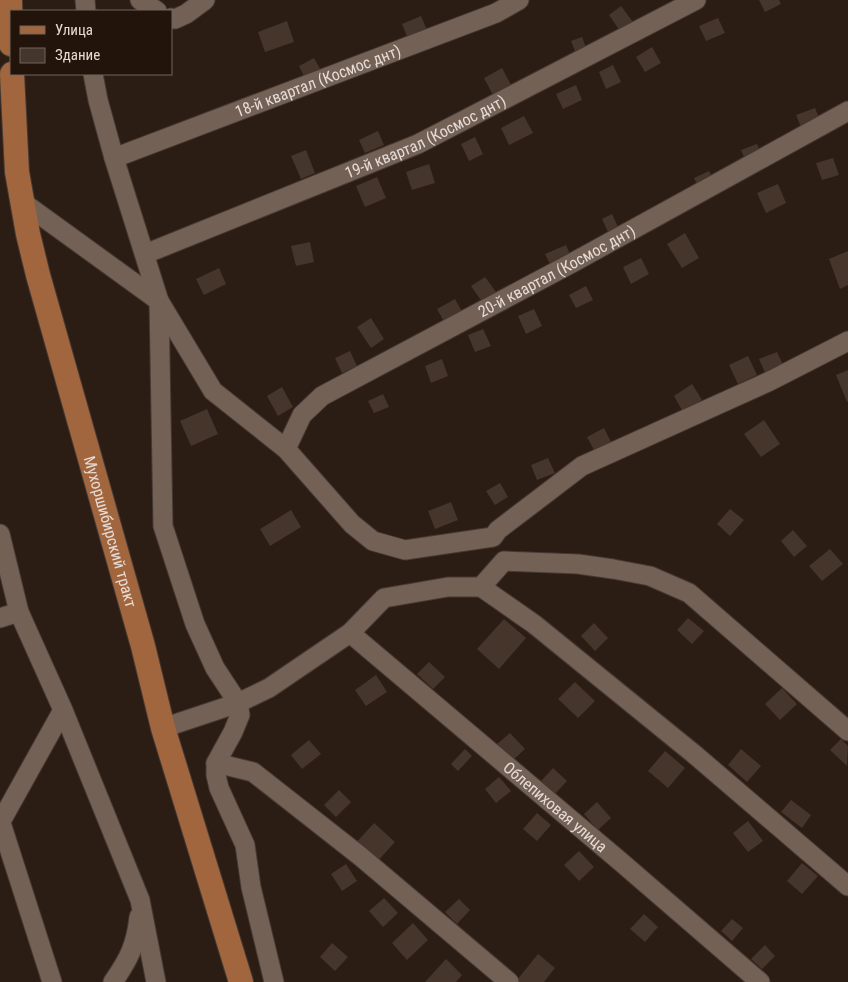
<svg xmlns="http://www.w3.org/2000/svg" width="848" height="982" viewBox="0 0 848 982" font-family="'Roboto Condensed',sans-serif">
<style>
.building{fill:#45352b}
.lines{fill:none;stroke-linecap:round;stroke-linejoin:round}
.minor-casing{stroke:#463a35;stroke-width:21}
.major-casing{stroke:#463a35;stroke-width:26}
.minor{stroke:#736156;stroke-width:19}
.major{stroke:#a1663d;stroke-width:24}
.labels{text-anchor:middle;stroke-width:4.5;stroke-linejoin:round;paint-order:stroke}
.street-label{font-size:16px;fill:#e6dbd5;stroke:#22140b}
</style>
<rect width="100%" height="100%" fill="#2c1d14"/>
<path class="building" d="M759 0H779L781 4 765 12Z
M621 6 633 22 620 31 609 15Z
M421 16 427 30 408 39 402 24Z
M718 18 725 33 706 41 699 26Z
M287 21 294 42 265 52 258 32Z
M582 37 587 50 576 54 571 41Z
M652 47 661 63 645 72 636 57Z
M314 58 322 72 306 80 299 66Z
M613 65 621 82 606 89 599 72Z
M502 68 511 85 493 95 484 78Z
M576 85 582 100 563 109 556 94Z
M815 108 822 125 803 132 796 115Z
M524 116 533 133 509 145 501 128Z
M378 131 384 145 365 153 359 140Z
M475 137 483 154 469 161 461 144Z
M757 144 762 157 747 164 741 150Z
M306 150 315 173 301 179 291 156Z
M833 158 839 175 822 180 816 163Z
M429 164 435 183 412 190 406 172Z
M709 171 715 183 700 190 694 178Z
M377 177 386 198 365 207 356 186Z
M778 184 786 203 766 213 757 193Z
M612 214 619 229 609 234 602 219Z
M685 233 699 258 682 268 667 244Z
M310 242 314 262 296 266 291 246Z
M566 245 571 257 551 266 545 254Z
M848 251V285L840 289 829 259Z
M641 258 649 274 631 284 623 267Z
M219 268 226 284 204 295 196 279Z
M485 277 499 296 485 306 471 286Z
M586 286 593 300 576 308 569 295Z
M455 299 465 317 447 327 437 309Z
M534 309 542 326 526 334 518 316Z
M371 318 384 339 371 348 357 327Z
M483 329 491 346 475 352 468 335Z
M350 351 357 366 342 373 335 358Z
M777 352 784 367 766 375 759 359Z
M748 356 757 375 738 384 729 365Z
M442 359 448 376 431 383 425 366Z
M848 370V401L847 402 836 375Z
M692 384 702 400 683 412 674 396Z
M282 387 293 407 278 416 267 396Z
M383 394 389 407 374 413 368 401Z
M207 409 218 434 191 446 180 421Z
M764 420 780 444 761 457 744 434Z
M604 428 612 444 595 452 587 437Z
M548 458 555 473 537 480 531 465Z
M500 483 508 497 495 505 486 491Z
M451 502 458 520 435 529 428 511Z
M730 509 744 520 730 536 717 524Z
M291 510 301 527 270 546 260 529Z
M793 530 807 546 794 557 781 541Z
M830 549 843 564 822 581 809 566Z
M688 618 704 631 692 644 677 630Z
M504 619 526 638 499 669 477 649Z
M594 623 608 638 595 651 581 636Z
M429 662 445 677 433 689 417 674Z
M376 675 387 692 366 706 355 690Z
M575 682 595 701 578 718 558 699Z
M782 688 797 704 780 720 765 704Z
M510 733 525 749 512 761 497 744Z
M841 739 848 746 847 766 830 750Z
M309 740 321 754 302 769 291 755Z
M465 749 472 756 458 771 451 764Z
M741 749 761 766 747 782 728 765Z
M665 751 685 768 668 788 648 771Z
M553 768 567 781 555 794 541 781Z
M499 777 511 791 496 803 485 789Z
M339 790 351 802 336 817 324 805Z
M791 800 811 815 802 828 781 812Z
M597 802 611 818 598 830 584 814Z
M537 813 551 825 537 841 523 829Z
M748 821 763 841 748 852 733 833Z
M374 823 395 842 376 863 355 844Z
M579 851 594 867 579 881 564 865Z
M802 863 818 876 802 894 787 881Z
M346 864 357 881 342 891 331 874Z
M384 898 398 913 383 927 369 911Z
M459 899 470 910 457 924 445 912Z
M644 914 658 927 645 942 630 929Z
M732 919 743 928 732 941 721 931Z
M413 923 428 940 407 960 392 943Z
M332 943 348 957 335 971 320 957Z
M765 945 775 956 762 969 751 959Z
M538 954 555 968 544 982H519L517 980Z
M446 959 462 975 456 982H425Z"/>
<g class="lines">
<defs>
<g id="minor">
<path d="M85 0 86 11"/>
<path d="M140 0 157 11"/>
<path d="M171 18 175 19 186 14 205 0"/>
<path d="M93 74 98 100 114 158 159 301 163 526 195 624 215 668 238 703 240 715 233 732 216 763V775L219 788 245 845 251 887 274 982"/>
<path id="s1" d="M114 158 496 13 519 0"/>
<path d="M21 201 159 301 213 391 286 449 352 524 373 541 405 550 493 537 498 530 582 466 770 381 848 341"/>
<path id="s2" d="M145 254 418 144 696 0"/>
<path id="s3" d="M286 449 302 415 322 396 572 263 848 111"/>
<path d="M0 534 19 612 63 710 140 900 156 982"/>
<path d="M481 587 534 624 694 754 848 886"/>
<path d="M0 618 19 612"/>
<path id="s4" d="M350 633 621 862 760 982"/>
<path d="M163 728 238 703 269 688 350 633 384 598 448 587H481L504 561 578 564 613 569 650 576 689 593 848 731"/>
<path d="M216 763 253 772 360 856 509 982"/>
<path d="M0 823 63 710"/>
<path d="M1 823 52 982"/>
<path d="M113 982C129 959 136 945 139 917"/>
</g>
<g id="major">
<path d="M10 0 11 44"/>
<path id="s5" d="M12 74 17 172 28 234 38 275 143 646 163 728 241 982"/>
</g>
</defs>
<use href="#minor" class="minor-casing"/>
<use href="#major" class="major-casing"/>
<use href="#minor" class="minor"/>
<use href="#major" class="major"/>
</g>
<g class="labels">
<g class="street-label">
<text dy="6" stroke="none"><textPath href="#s1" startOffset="218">18-й квартал (Космос днт)</textPath></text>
<text dy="6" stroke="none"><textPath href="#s2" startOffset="304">19-й квартал (Космос днт)</textPath></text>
<text dy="6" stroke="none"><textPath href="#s3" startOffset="331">20-й квартал (Космос днт)</textPath></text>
<text dy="6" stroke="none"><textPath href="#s5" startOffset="470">Мухоршибирский тракт</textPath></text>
<text dy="6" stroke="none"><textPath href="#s4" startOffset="269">Облепиховая улица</textPath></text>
</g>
</g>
<rect x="10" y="10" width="162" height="65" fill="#22140b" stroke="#70645c"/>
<rect x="20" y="26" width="25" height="8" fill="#a1663d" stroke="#70645c"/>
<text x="55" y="35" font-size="15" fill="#e6dbd5">Улица</text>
<rect x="20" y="48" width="25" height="15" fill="#45352b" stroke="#70645c"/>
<text x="55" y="60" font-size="15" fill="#e6dbd5">Здание</text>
</svg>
